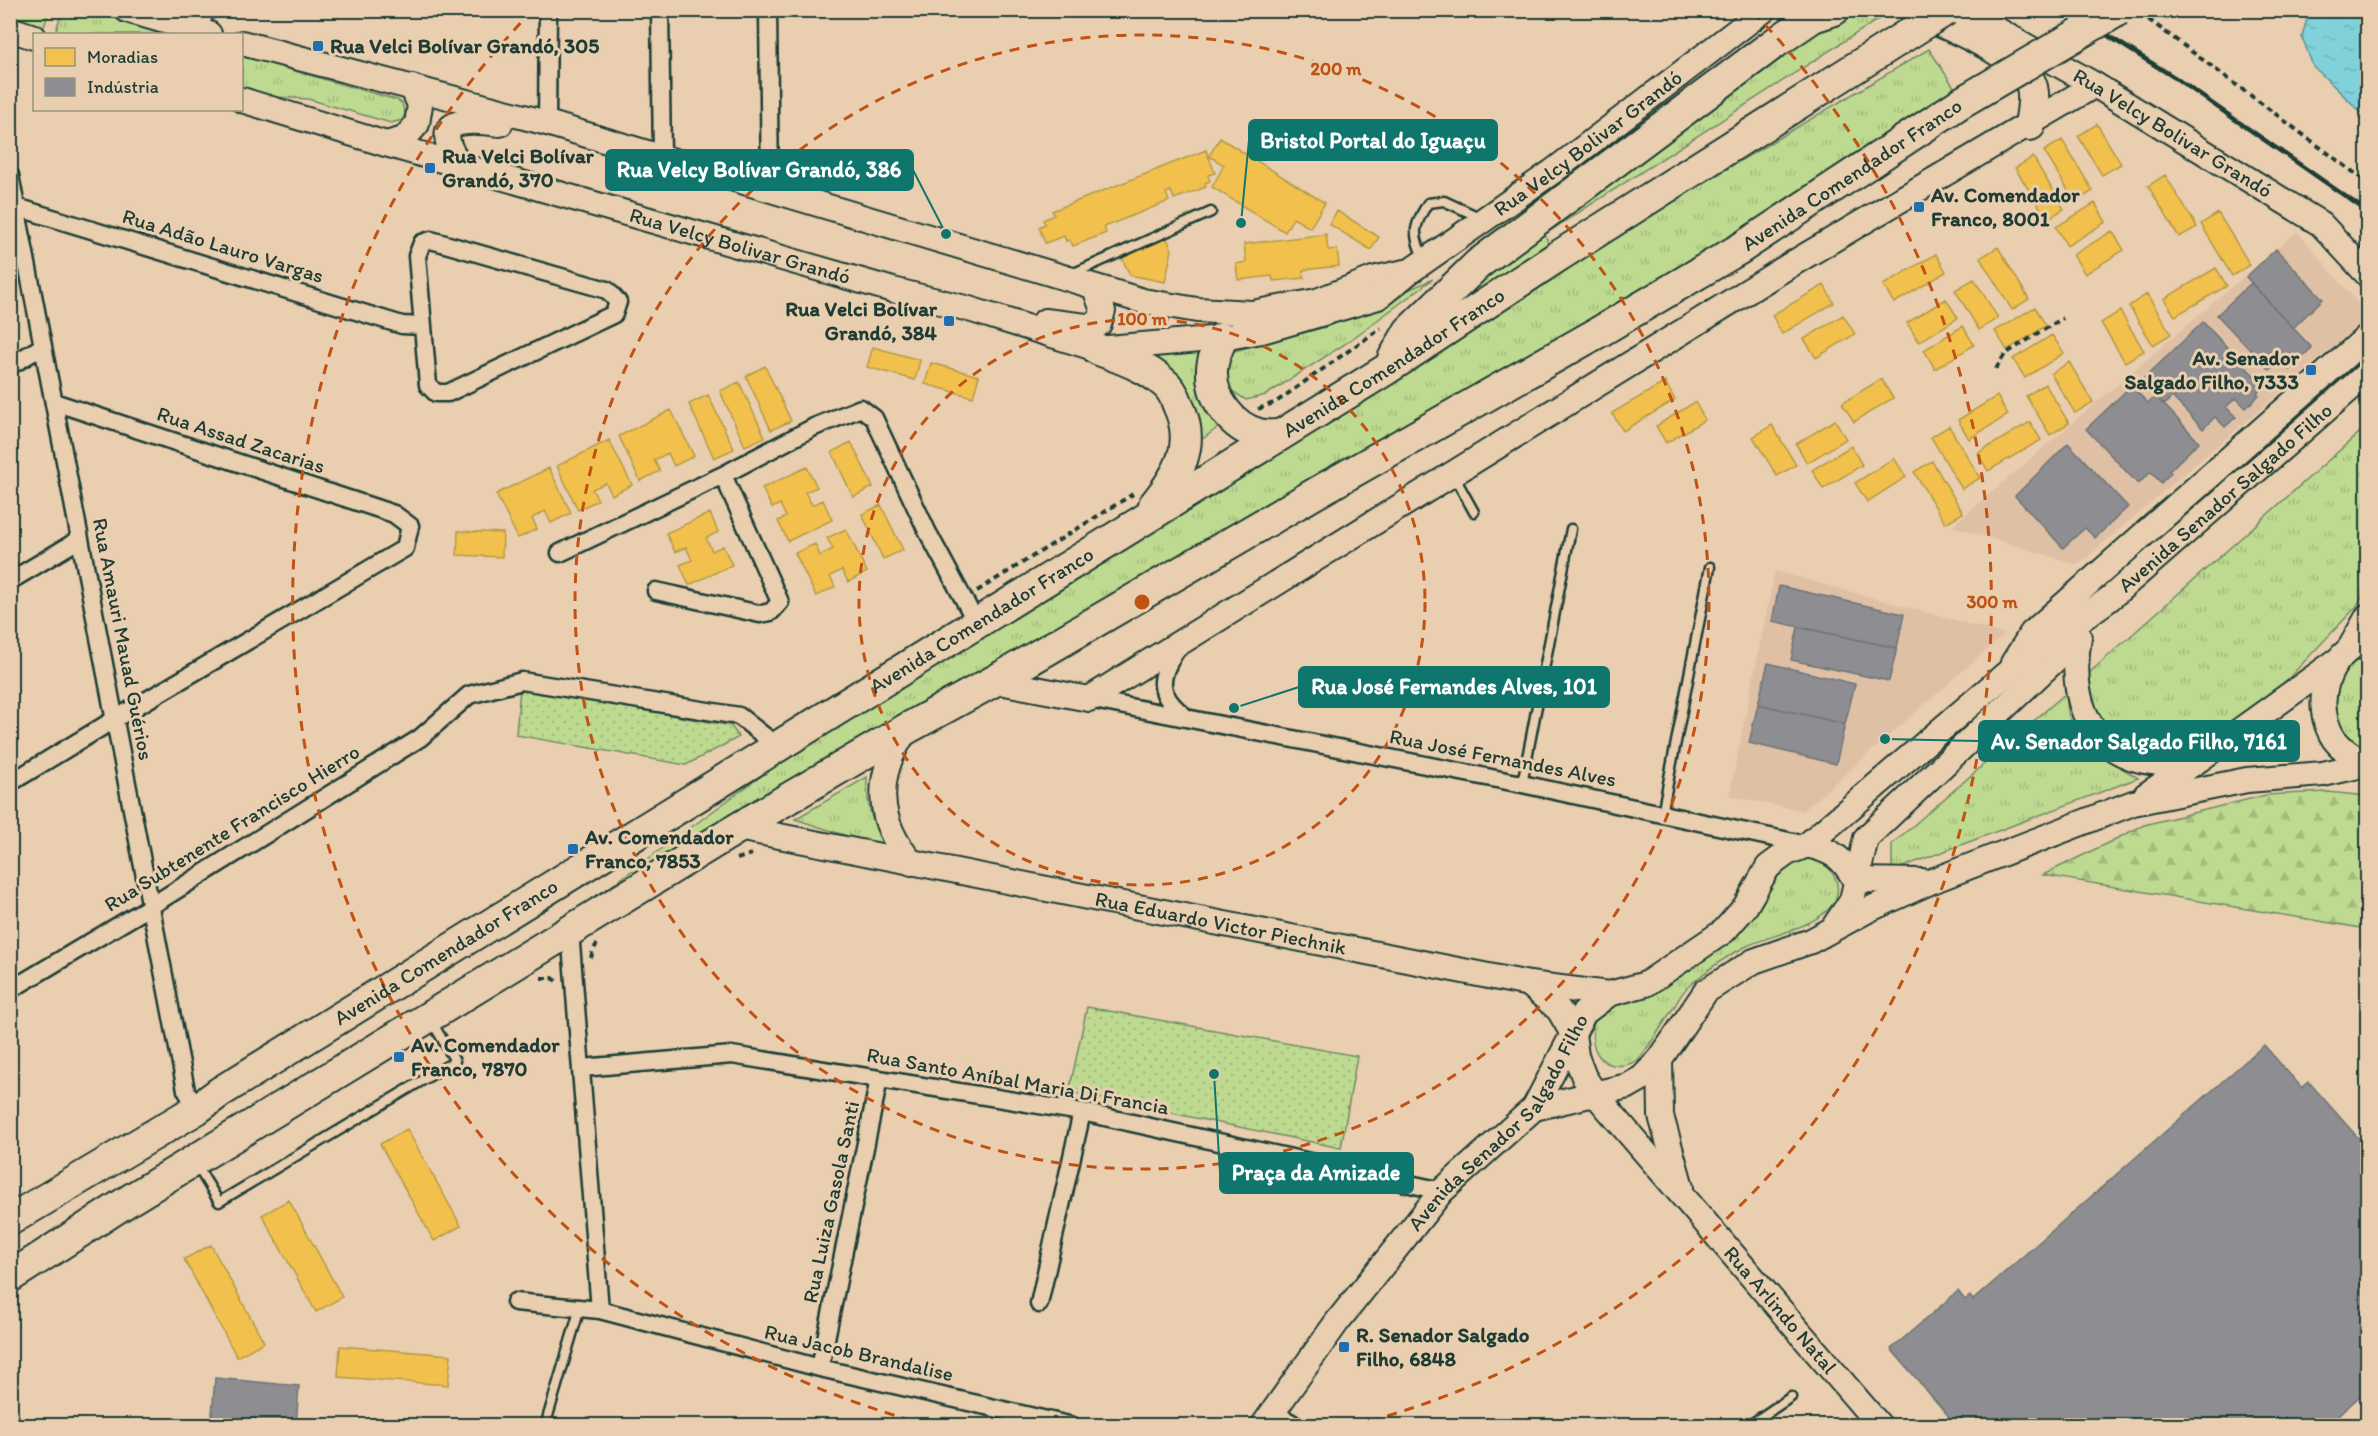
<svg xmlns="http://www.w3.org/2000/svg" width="2378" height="1436" viewBox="0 0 2378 1436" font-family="Itim,sans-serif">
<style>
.built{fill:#e0c0a5}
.grass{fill:url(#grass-tufts);stroke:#6e8b62;stroke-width:1.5}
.forest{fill:url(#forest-firs);stroke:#6e8b62;stroke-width:1.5}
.park{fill:url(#park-dots);stroke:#6e8b62;stroke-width:1.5}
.water{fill:url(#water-ripples);stroke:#599697;stroke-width:1.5}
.homes{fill:#f2c14e;stroke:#b39946;stroke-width:1.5}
.industry{fill:#8d8d92;stroke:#6c7576;stroke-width:1.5}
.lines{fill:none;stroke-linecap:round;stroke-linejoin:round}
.lane-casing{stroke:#1f3d34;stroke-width:13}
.street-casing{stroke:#1f3d34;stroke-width:21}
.secondary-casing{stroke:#1f3d34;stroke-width:28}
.highway-casing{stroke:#1f3d34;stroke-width:34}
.path{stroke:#1f3d34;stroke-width:4;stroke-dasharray:6 4.5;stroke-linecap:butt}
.lane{stroke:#e9ceb0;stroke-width:8}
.street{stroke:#e9ceb0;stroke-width:16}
.secondary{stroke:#e9ceb0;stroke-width:24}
.highway{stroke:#e9ceb0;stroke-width:30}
.rail{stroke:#1f3d34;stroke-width:4.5}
.highway-bridge-casing{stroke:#1f3d34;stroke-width:34;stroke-linecap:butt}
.highway-bridge{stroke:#e9ceb0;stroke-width:30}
.ring{fill:none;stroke:#c05314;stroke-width:3;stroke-dasharray:10 8}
.poi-dot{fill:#1f6fb2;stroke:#e9ceb0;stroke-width:2}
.labels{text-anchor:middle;stroke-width:6;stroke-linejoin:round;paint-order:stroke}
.poi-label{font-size:21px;font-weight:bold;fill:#1f3d34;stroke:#e9ceb0;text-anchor:start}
.street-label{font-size:21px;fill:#1f3d34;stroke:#e9ceb0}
.centre{fill:#c05314;stroke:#e9ceb0;stroke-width:3}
.ring-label{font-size:18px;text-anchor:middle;font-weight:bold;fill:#c05314;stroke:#e9ceb0;stroke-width:6;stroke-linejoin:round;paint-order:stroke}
.leader{fill:none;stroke:#0f766e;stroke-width:2}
.callout-dot{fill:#0f766e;stroke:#e9ceb0;stroke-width:2}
.callout{fill:#0f766e;stroke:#0f766e;stroke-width:2}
.callout-label{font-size:22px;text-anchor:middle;font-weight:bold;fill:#fff}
</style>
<defs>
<pattern id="grass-tufts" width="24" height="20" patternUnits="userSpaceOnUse" patternTransform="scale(1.5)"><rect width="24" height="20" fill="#bed990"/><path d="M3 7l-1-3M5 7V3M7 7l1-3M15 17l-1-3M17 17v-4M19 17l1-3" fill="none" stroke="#a3bb7d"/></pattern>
<pattern id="forest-firs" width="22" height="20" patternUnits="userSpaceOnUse" patternTransform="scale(1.5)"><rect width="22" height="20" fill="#bed990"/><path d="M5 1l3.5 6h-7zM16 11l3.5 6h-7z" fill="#a3bb7d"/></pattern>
<pattern id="park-dots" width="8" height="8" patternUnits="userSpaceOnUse" patternTransform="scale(1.5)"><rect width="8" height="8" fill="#bed990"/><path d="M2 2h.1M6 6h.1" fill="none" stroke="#a3bb7d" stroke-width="1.8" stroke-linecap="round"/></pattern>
<pattern id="water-ripples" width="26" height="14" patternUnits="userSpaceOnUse" patternTransform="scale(1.5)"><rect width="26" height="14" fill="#80d1d9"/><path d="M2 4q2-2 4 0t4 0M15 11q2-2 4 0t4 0" fill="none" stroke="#6eb4bb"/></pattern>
</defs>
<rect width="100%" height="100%" fill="#e9ceb0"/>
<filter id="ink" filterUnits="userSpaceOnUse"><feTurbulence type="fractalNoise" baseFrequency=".0167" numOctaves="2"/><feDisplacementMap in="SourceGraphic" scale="12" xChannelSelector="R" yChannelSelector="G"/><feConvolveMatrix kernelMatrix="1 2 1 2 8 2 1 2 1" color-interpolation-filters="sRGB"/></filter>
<g filter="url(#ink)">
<path class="built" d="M2297 231 2367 314V318L2078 565 1952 526Z
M1775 571 2005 634 1803 811 1729 796Z"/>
<path class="grass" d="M88 10 169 34H55L62 11Z
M1867 10 1888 13 1545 234 1549 245 1461 302 1455 298 1842 11Z
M17 11H49L43 30 15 21Z
M1929 49 1956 90 1737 238 581 908 780 762 1558 269Z
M242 56 397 100 402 103 405 114 402 120 391 123 308 99 262 96 242 89Z
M1433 279 1345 344 1266 395 1246 400 1229 389 1224 369 1234 351 1326 327Z
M1209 344 1224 423 1193 446 1144 357Z
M2367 426V589L2356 607 2265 703 2200 747 2161 754 2126 743 2105 725 2091 701 2089 673Z
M2367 648V755L2355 748 2333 718V683L2342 667Z
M2066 693C2067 701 2067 709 2069 716 2079 747 2113 762 2138 778L1892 871V844Z
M867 777C866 804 872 826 887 849L795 819Z
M1809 857C1822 862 1834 869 1837 884 1844 922 1773 934 1747 946 1726 956 1707 970 1690 985 1683 990 1679 999 1674 1007 1662 1025 1652 1043 1638 1060 1603 1079 1583 1046 1597 1015L1757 909 1782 870 1791 861Z"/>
<path class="forest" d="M2328 792 2367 796V929L2043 875 2144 825 2266 795Z"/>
<path class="park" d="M520 688 731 726 739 737 686 765 516 735Z
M1087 1007 1357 1056 1341 1148 1069 1092Z"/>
<path class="water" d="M2309 11H2367L2362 39 2367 54V118L2313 66 2302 37Z"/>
<path class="homes" d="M2097 124 2121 164 2102 175 2078 136Z
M1220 138 1325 203 1310 228 1293 218 1285 232 1212 187 1224 165 1209 156Z
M2062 140 2093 191 2075 202 2044 151Z
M1206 150 1215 173 1208 175 1210 181 1205 183 1206 187 1174 199 1171 191 1166 193 1169 201 1104 227 1106 233 1073 246 1070 240 1066 241 1064 236 1045 243 1039 227 1045 224 1043 220 1054 215 1052 211Z
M2033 157 2064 209 2047 219 2015 168Z
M2165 175 2197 227 2179 237 2148 186Z
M2095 203 2106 222 2067 246 2056 227Z
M1337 211 1379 237 1371 250 1329 224Z
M2218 213 2250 265 2232 276 2201 224Z
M2112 231 2124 250 2085 274 2073 255Z
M1165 234 1172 250 1165 282 1130 275 1120 254Z
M1326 234 1328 250 1337 249 1339 266 1303 270 1304 278 1273 281 1272 276 1238 280 1236 264 1246 262 1244 244Z
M1998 247 2029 299 2012 310 1980 258Z
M1936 254 1946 272 1894 303 1883 285Z
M2216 268 2227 286 2175 316 2164 299Z
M1974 279 1998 318 1979 330 1955 290Z
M1824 285 1834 303 1782 334 1772 315Z
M2147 294 2171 334 2153 345 2129 306Z
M1946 299 1958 318 1919 342 1907 323Z
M2035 307 2046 326 2007 350 1995 331Z
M2120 311 2144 351 2125 362 2101 323Z
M1843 315 1855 334 1816 358 1804 339Z
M1963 326 1974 345 1935 369 1924 350Z
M2052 335 2064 353 2025 378 2013 359Z
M873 347 920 360 915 380 867 367Z
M2069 362 2093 402 2075 413 2051 374Z
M931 363 979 376 973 397 925 384Z
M765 366 791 421 771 430 746 376Z
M1881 379 1893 398 1854 422 1842 403Z
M739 382 765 437 745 446 720 391Z
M1665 382 1675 400 1623 431 1612 413Z
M2045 384 2069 423 2050 435 2026 396Z
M708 395 734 449 714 458 689 404Z
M1997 396 2008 415 1969 439 1958 420Z
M1695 402 1705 420 1666 443 1656 426Z
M671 410 694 456 674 466 668 453 654 460 660 471 640 481 619 436Z
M1835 420 1846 439 1807 463 1796 444Z
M2030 422 2041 440 1988 471 1978 453Z
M1772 425 1796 465 1777 476 1753 437Z
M1949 426 1980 478 1962 489 1931 437Z
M609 440 632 485 612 495 606 483 592 489 598 500 578 510 557 466Z
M851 442 873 487 853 497 832 452Z
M1851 446 1862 465 1823 489 1812 470Z
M1894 458 1906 477 1867 502 1855 483Z
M1932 461 1963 513 1945 523 1914 472Z
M807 467 817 487 805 492 812 505 823 500 832 520 788 541 778 521 786 517 780 504 772 508 762 488Z
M549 468 571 513 551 523 545 511 532 518 537 529 518 538 496 494Z
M881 505 903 550 883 559 862 514Z
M710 513 718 532 706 538 712 551 723 546 732 565 689 585 680 565 692 560 686 547 675 552 666 533Z
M846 529 867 572 848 582 842 570 830 576 835 587 816 596 795 553 815 544 820 556 833 549 827 538Z
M458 531 503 533 502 557 457 555Z
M407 1129 461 1226 434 1241 380 1144Z
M289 1200 342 1297 316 1312 262 1215Z
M211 1245 264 1342 237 1357 184 1259Z
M340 1346 451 1355 448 1385 338 1377Z"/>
<path class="industry" d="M2276 249 2323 299 2293 328 2246 277Z
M2251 283 2312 348 2289 370 2279 360 2269 370 2217 315Z
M2203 322 2264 386 2257 393 2259 395 2246 408 2236 398 2226 407 2236 417 2225 427 2215 417 2203 429 2172 397 2164 405 2141 381Z
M2131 386 2148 403 2156 396 2199 442 2169 471 2171 473 2161 483 2151 472 2138 484 2086 429Z
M2068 443 2128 507 2095 538 2085 528 2063 548 2015 496Z
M1779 586 1904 614 1897 648 1772 621Z
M1798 627 1897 648 1889 681 1791 660Z
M1768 663 1855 684 1845 724 1758 704Z
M1758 704 1845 724 1836 764 1749 743Z
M2264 1045 2302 1088 2309 1082 2368 1149V1405L2360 1396 2327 1426H1957L1891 1349 1958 1291 1965 1300 1970 1296 1973 1300Z
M215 1378 299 1386 296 1426H211Z"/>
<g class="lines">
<defs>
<path id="lane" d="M1424 260C1413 234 1412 228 1428 203L1444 201 1481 218
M1072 274 1211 212
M1454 476 1474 512
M1522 784 1571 529
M1662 814 1710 567
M197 1166 219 1202 455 1061 432 1022
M545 1426 580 1308
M1748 1426 1791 1397"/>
<path id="street" d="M660 10 662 158
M768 10 770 190
M198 31 206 10
M547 123 548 10
M10 175 186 1090 197 1109
M10 205 402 325 422 326
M431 240 607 290 618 302 614 314 448 393H436L428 385 417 256 422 243Z
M10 366 43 346
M560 553 723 475 814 427 861 408 874 418 927 531 976 622
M10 581 80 539
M656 591 760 614 771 612 780 602 723 475
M1178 647C1157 678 1156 695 1187 718
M1089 699 1522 784 1807 845
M10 783 115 719 405 548 410 526 394 514 54 402
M570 931 600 1310 820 1368 1073 1426
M10 990 151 906 420 738 469 695 522 681 739 716 777 746
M582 1068 732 1055 1082 1112 1442 1191
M515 1302 600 1310
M1039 1304 1082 1112
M820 1368 879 1079
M1272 1412 1297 1426"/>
<g id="secondary">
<path d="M127 10 209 34"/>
<path id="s1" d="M1962 10 2095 85 2321 224 2368 275"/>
<path d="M10 29 34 37"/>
<path d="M242 43 547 123 1143 301 1197 310 1252 313 1317 301 1373 279 1405 272"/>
<path id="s2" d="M242 100 386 144 893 290 969 309 1097 349 1222 338 1262 331 1378 297 1409 272 1552 172 1764 10"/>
<path d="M386 144 404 139 417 124 420 105 412 87"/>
<path d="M459 164C428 118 464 119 500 124"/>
<path d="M1045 321 1086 326 1099 324 1103 311 1095 288"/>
<path d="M2079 637C2070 689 2082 745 2140 760 2158 765 2177 762 2195 760"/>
<path d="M2368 639C2327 653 2311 704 2334 739 2343 751 2355 758 2368 764"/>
<path d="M2350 648 2368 616"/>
<path d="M2013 663 2032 633 2368 336"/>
<path d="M994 681 1089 699 1795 262 2095 85"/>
<path d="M907 729C874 774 875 821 912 863"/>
<path d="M2146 795 2200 759 2335 662"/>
<path id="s3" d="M738 828 1529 984 1609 994"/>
<path d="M1807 845C1833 851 1842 857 1855 880"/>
<path d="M1855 880 1923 881"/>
<path d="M1835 925 1852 900 1866 838 2078 638"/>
<path id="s4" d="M1529 984 1559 1010 1573 1034 1576 1056 1584 1077 1596 1095 1880 1426"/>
<path d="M1660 1059 1661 1116 1681 1187"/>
<path d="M1534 1108 1628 1086 1642 1078 1660 1059 1706 991 1754 961 1811 941 1870 909 1932 881 2133 803 2247 780 2323 774 2367 764"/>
<path id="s5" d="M1263 1426 1337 1322 1442 1191 1534 1108 1584 1013 1609 994 1646 984 1724 931 1745 907 1768 867 1787 853 1807 845 2007 673 2109 599 2368 373"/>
</g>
<g id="highway">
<path d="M1914 10C1945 24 2023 52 2032 87 2035 99 2032 113 2030 125"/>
<path d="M1222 338C1217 349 1211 362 1212 374 1212 400 1233 428 1259 434 1265 436 1272 435 1278 435"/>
<path d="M1097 349C1119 358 1145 366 1163 382 1170 387 1175 396 1178 405 1197 445 1179 474 1154 505"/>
<path d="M1393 359 1409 331 1478 264 1772 45 1813 17 1834 10"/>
<path id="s6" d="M10 1220 197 1109 220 1092 1387 369 1557 257"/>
<path d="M10 1277 131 1199 738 828 908 728 994 681 1321 490 1599 332"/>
</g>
</defs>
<use href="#lane" class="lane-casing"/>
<use href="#street" class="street-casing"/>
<use href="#secondary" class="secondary-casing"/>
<use href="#highway" class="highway-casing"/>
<path class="path" d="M2140 13 2368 183
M1996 369 2005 354 2063 318
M1258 409 1276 402 1381 328
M977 591 1133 494
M737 859 752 854
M591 958 593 950 597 944
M541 978H553L556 981"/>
<use href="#lane" class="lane"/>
<use href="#street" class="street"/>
<use href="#secondary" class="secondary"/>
<use href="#highway" class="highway"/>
<path class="rail" d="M2067 10 2177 79 2368 212"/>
<defs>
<g id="highway-bridge">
<path d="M1557 257 1946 10"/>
<path id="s7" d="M1599 332 1741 248 1962 102 2119 10"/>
</g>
</defs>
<use href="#highway-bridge" class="highway-bridge-casing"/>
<use href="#highway-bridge" class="highway-bridge"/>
</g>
</g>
<g class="ring">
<circle cx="1142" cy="602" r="283"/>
<circle cx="1142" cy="602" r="567"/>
<path d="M929 1425A850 850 0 0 1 531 12M1753 12A850 850 0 0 1 1355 1425"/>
</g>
<g class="poi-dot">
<rect x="312" y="40" width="12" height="12" rx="3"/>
<rect x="424" y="162" width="12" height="12" rx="3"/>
<rect x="1913" y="201" width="12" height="12" rx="3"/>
<rect x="943" y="315" width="12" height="12" rx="3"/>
<rect x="2305" y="364" width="12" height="12" rx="3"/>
<rect x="567" y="843" width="12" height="12" rx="3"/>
<rect x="393" y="1051" width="12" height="12" rx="3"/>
<rect x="1338" y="1341" width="12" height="12" rx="3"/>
</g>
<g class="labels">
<g class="poi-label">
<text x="330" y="53">Rua Velci Bolívar Grandó, 305</text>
<text x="442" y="163">Rua Velci Bolívar<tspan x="442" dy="24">Grandó, 370</tspan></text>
<text x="1931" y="202">Av. Comendador<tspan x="1931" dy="24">Franco, 8001</tspan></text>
<text x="937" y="316" text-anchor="end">Rua Velci Bolívar<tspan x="937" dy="24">Grandó, 384</tspan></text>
<text x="2299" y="365" text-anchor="end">Av. Senador<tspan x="2299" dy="24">Salgado Filho, 7333</tspan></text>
<text x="585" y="844">Av. Comendador<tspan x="585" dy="24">Franco, 7853</tspan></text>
<text x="411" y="1052">Av. Comendador<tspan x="411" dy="24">Franco, 7870</tspan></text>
<text x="1356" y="1342">R. Senador Salgado<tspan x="1356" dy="24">Filho, 6848</tspan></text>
</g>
<g class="street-label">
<text dy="7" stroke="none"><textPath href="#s1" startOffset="244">Rua Velcy Bolivar Grandó</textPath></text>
<text dy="7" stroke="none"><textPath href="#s2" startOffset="1438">Rua Velcy Bolivar Grandó</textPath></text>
<text dy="7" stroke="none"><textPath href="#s7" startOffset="298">Avenida Comendador Franco</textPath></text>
<text dy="7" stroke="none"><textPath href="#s2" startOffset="519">Rua Velcy Bolivar Grandó</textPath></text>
<text transform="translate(223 246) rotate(17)" y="7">Rua Adão Lauro Vargas</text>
<text dy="7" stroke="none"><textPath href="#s6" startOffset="1628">Avenida Comendador Franco</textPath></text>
<text transform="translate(241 440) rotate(18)" y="7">Rua Assad Zacarias</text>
<text dy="7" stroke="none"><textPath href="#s5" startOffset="1358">Avenida Senador Salgado Filho</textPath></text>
<text dy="7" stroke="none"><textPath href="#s6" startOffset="1142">Avenida Comendador Franco</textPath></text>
<text transform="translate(123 639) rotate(79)" y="7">Rua Amauri Mauad Guérios</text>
<text transform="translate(1503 758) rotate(11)" y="7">Rua José Fernandes Alves</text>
<text transform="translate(232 828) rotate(-32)" y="7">Rua Subtenente Francisco Hierro</text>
<text dy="7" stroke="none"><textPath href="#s3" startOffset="492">Rua Eduardo Victor Piechnik</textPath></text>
<text dy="7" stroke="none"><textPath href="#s6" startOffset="512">Avenida Comendador Franco</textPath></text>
<text transform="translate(1018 1081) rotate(10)" y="7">Rua Santo Aníbal Maria Di Francia</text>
<text dy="7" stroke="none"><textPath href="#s5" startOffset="386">Avenida Senador Salgado Filho</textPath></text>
<text transform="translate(831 1202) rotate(-78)" y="7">Rua Luiza Gasola Santi</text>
<text dy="7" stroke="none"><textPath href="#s4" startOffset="417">Rua Arlindo Natal</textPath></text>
<text transform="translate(859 1353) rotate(13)" y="7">Rua Jacob Brandalise</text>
</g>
</g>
<circle cx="1142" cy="602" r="9" class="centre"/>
<g class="ring-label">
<text x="1336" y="75">200 m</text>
<text x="1142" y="325">100 m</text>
<text x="1992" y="608">300 m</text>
</g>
<path class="leader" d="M1241 223L1249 140M946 234L913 170M1234 708L1299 687M1885 739L1979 741M1214 1074L1220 1173"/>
<g class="callout-dot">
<circle cx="1241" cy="223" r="6"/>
<circle cx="946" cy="234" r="6"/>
<circle cx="1234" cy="708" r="6"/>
<circle cx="1885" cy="739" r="6"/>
<circle cx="1214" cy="1074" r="6"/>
</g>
<g class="callout">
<rect x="1249" y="120" width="248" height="40" rx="6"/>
<rect x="606" y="150" width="307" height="40" rx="6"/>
<rect x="1299" y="667" width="310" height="40" rx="6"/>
<rect x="1979" y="721" width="320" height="40" rx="6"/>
<rect x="1220" y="1153" width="193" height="40" rx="6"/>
</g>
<g class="callout-label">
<text x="1373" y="148">Bristol Portal do Iguaçu</text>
<text x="759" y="177">Rua Velcy Bolívar Grandó, 386</text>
<text x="1454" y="694">Rua José Fernandes Alves, 101</text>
<text x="2139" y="749">Av. Senador Salgado Filho, 7161</text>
<text x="1316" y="1180">Praça da Amizade</text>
</g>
<rect width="2378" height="1436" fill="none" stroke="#e9ceb0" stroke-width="36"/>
<rect x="18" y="18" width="2342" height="1400" fill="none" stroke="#1f3d34" stroke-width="2" filter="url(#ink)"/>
<rect x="33" y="33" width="210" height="78" fill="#e9ceb0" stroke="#98947e" stroke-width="1.5"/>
<rect x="45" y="48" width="30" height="18" fill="#f2c14e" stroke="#98947e" stroke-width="1.5"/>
<text x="87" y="63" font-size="18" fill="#1f3d34">Moradias</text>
<rect x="45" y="78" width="30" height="18" fill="#8d8d92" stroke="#98947e" stroke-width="1.5"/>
<text x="87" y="93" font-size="18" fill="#1f3d34">Indústria</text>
</svg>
